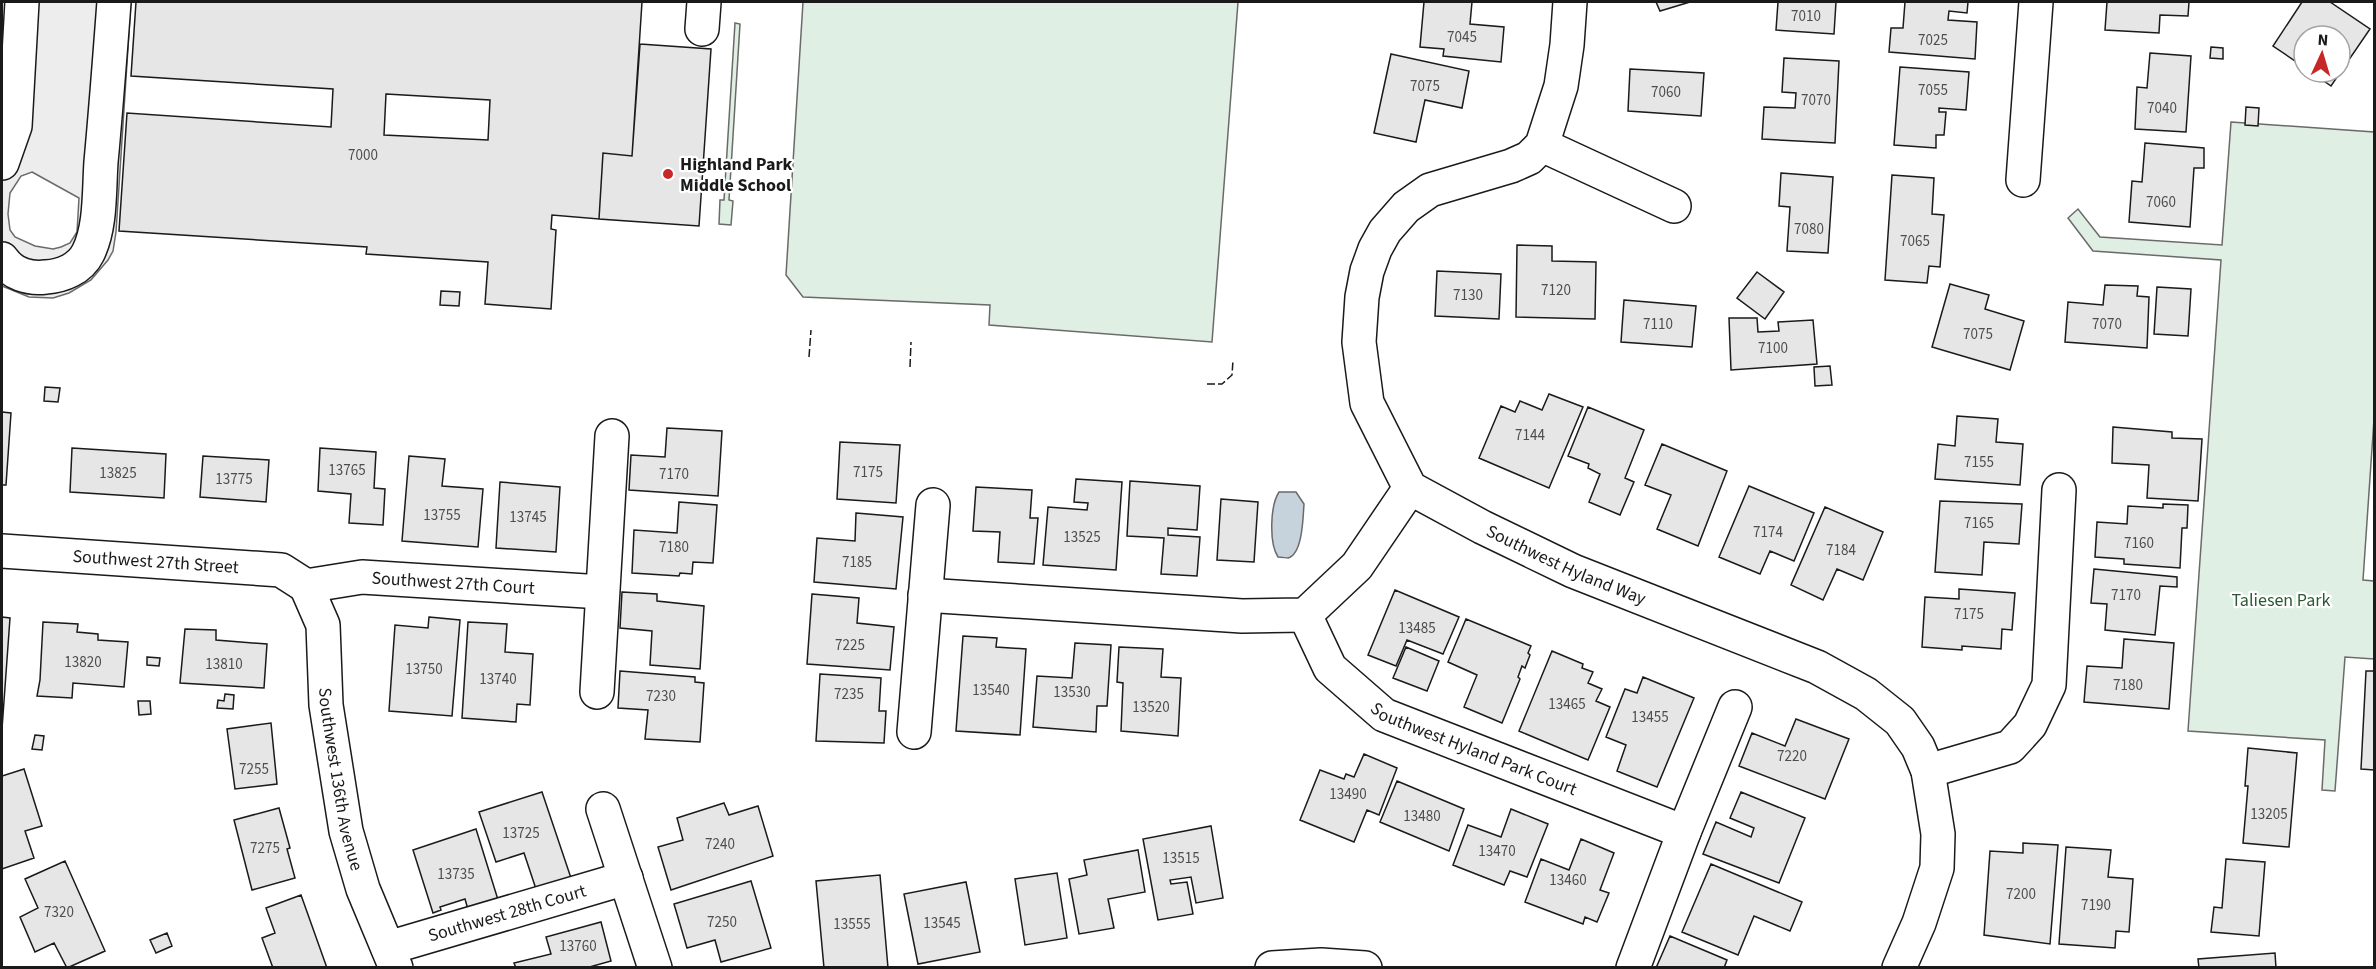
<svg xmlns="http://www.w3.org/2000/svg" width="2376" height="969" viewBox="0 0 2376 969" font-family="'Source Sans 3',sans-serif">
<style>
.green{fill:#e0efe3;stroke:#6a6a6a;stroke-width:1.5}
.parking{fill:#ededed;stroke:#6a6a6a;stroke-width:1.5;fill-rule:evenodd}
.water{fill:#c6d2dc;stroke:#6a6a6a;stroke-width:1.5}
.building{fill:#e6e6e6;stroke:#1a1a1a;stroke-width:1.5;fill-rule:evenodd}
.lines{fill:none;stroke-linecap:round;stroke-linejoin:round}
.minor-casing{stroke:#1a1a1a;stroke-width:36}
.minor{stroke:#fff;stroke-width:33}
.fence{stroke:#1a1a1a;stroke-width:1.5;stroke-dasharray:8 3;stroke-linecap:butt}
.poi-dot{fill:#c62828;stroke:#fff;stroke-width:2}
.labels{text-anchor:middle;stroke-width:4.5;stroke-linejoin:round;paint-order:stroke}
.number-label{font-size:15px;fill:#4d4d4d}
.poi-label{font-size:18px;font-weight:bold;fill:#1a1a1a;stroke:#fff;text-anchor:start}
.street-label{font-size:18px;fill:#1a1a1a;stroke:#fff}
.park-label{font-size:18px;fill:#2b5a34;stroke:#fff}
</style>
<rect width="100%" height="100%" fill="#fff"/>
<path class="green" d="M803 2H1238L1212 342 989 325 990 305 803 297 786 275Z
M735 23 740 24 729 200 733 201 731 225 719 224 720 200H724Z
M2231 122 2374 132V419L2363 580 2374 581V659L2345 657 2335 791 2322 790 2325 740 2188 731 2221 260 2093 251 2068 218 2078 209 2100 237 2222 245Z"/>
<path class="parking" d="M2 2H131L116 232 113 251 108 260 91 280 69 293 53 298 29 297 2 286ZM32 172 79 198 77 232 70 243 61 247 53 249 35 246 15 237 10 230 8 214 10 193 21 176Z"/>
<path class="water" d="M1279 492H1296L1304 504C1303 516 1303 554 1288 558 1287 558 1280 557 1278 557 1269 543 1270 506 1279 492Z"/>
<path class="building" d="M136 2H642L632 156 603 153 599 219 552 215 551 229 556 230 551 309 485 304 488 262 366 254 367 247 119 231 127 113 331 127 333 89 131 76ZM386 94 490 100 488 140 384 135Z
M1424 2H1472L1470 24 1504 27 1501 62 1443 56 1444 49 1420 47Z
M1656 2H1690L1660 11Z
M1778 2H1836L1834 34 1776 30Z
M1905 2H1968L1967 13 1949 11 1948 20 1977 22 1975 59 1889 52 1891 28H1903Z
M2107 2H2189L2188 16 2160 15 2159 33 2105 30Z
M2302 2H2330L2370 29 2331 86 2311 72H2340V36H2304V67L2273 46Z
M640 44 711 49 699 226 599 219 603 153 632 156Z
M2211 47 2223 48V59L2210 58Z
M2150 53 2191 56 2186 132 2135 129 2137 87 2147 88Z
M1391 54 1469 71 1462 108 1425 100 1416 142 1374 133Z
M1784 58 1839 61 1835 143 1762 139 1764 107 1795 108 1796 93 1782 92Z
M1900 67 1969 72 1966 110 1939 108V112H1946L1944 135H1936V148L1894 145Z
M1630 69 1704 73 1701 116 1628 111Z
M2246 107 2259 108 2258 126 2245 125Z
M2145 143 2204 148V168H2194L2190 227 2129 222 2132 181 2142 182Z
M1781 173 1833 177 1828 253 1787 251 1790 207 1779 206Z
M1892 175 1934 178 1932 214 1944 215 1940 267 1929 266 1927 283 1885 280Z
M1517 245 1552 246V261L1596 262 1595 319 1516 317Z
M1437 271 1501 274 1499 319 1435 316Z
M1757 272 1784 292 1765 319 1737 298Z
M1950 284 1989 295 1985 309 2024 321 2010 370 1932 347Z
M2105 285 2138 286 2137 296 2149 297 2147 348 2065 342 2068 302 2103 305Z
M2157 287 2191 289 2188 336 2154 334Z
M441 291 460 292 459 306 440 305Z
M1624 300 1696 306 1692 347 1621 342Z
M1729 318H1757L1758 332 1779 331 1778 322 1813 320 1817 364 1731 370Z
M1830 366 1832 385 1815 386 1814 367Z
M45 387 60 388 58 402 44 401Z
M1549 394 1583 407 1549 488 1479 458 1501 406 1515 412 1520 401 1542 410Z
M1588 407 1644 430 1625 478 1634 482 1620 515 1589 502 1600 474 1588 468 1589 464 1568 456Z
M2 412 11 413 6 485H2Z
M1957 416 1998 419 1996 442 2023 444 2020 485 1935 479 1938 444 1955 446Z
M2113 427 2172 432V438L2202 439 2198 501 2147 498 2149 465 2112 463Z
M667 428 722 431 718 496 629 490 631 455 665 457Z
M840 442 900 445 896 503 837 499Z
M1662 444 1727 471 1698 546 1657 529 1671 495 1645 485Z
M72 448 166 454 164 498 70 492Z
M320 448 376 452 374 488 385 489 383 525 349 523 351 494 318 491Z
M203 456 269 460 266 502 200 497Z
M409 456 445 459 442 486 483 489 478 547 402 541Z
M1076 479 1122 482 1116 570 1043 565 1048 507 1087 510 1088 503 1074 502Z
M1130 481 1200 486 1197 530 1168 528V535L1200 537 1197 576 1161 574 1164 538 1127 536Z
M500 482 560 487 556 552 496 548Z
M1749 486 1814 513 1794 561 1770 551 1760 574 1719 557Z
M976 487 1032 490 1030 518H1038L1034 564 998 562 1000 532 973 531Z
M1221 499 1258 502 1254 562 1217 560Z
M1940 501 2022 504 2019 544 1984 542 1982 575 1935 572Z
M679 502 717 505 713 563 693 562 692 574 680 573 679 576 632 573 634 530 677 533Z
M2163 504 2188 505 2187 528H2182L2180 568 2124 564V559L2095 557 2097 522 2127 524 2128 506 2163 508Z
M1825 507 1883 532 1863 580 1837 569 1823 600 1791 585Z
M856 513 903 517 896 589 814 582 817 538 855 541Z
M2094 569 2177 577V587L2160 586 2155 635 2105 630 2107 604 2091 603Z
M1959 589 2015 593 2012 630 2002 629 2001 649 1962 646V650L1922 647 1925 597 1959 599Z
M1395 590 1459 617 1443 654 1407 640 1396 666 1368 655Z
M622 592 657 594V601L704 606 700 669 650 665 652 631 620 628Z
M812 594 859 598 857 623 894 627 890 670 807 664Z
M2 617 10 618 2 729Z
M429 617 460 620 452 716 389 711 395 625 428 628Z
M1466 619 1531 646 1528 653 1530 655 1525 668 1522 666 1518 677 1520 679 1502 723 1464 707 1477 675 1448 662Z
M43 622 78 624 77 632 98 634V640L128 642 124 687 73 683 72 698 37 696 40 680Z
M468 622 507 624 505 652 533 654 530 705 517 704 516 722 462 718Z
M185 629 216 630V640L267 644 264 688 180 683Z
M963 636 997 638 996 647 1026 649 1020 735 956 731Z
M2124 639 2174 643 2169 709 2084 702 2087 666 2122 668Z
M1075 643 1111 645 1107 706H1097L1096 732 1033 727 1037 676 1072 678Z
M1119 647 1163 649 1161 677 1181 678 1178 736 1121 731 1123 683 1117 682Z
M1406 647 1439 661 1427 691 1393 678Z
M1552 651 1583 664 1582 668 1593 672 1588 683 1602 689 1596 701 1610 707 1588 760 1519 731Z
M147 657 160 658 159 666 147 665Z
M620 671 695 677V682L704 683 700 742 645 739 648 710 618 708Z
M2366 671H2374V770L2361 769Z
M820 674 881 678 879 711H886L884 743 816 741Z
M1643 677 1694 698 1657 787 1617 771 1626 745 1606 737 1625 689 1637 693Z
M225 694 234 695 233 709 217 708 218 700 224 701Z
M138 701H150L151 714 139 715Z
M1796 719 1849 739 1825 799 1739 766 1752 733 1785 746Z
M271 723 277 784 235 789 227 729Z
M35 735 44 736 42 750 32 749Z
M2248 748 2297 753 2289 847 2243 843 2248 786H2245Z
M1364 754 1397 768 1379 815 1367 810 1354 842 1300 820 1320 770 1344 779 1346 774 1354 777Z
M24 769 42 826 25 831 34 858 2 869V776Z
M1397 781 1464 809 1449 851 1380 822Z
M542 792 571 878 536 889 524 853 496 862 479 812Z
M1741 792 1805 818 1779 883 1703 854 1716 822 1751 837 1754 828 1730 818Z
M724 803 729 815 758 806 773 856 671 890 658 847 683 840 677 818Z
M279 808 290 848 287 849 295 878 252 890 234 820Z
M1511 809 1548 824 1527 877 1510 871 1504 885 1453 865 1468 825 1501 837Z
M1211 826 1223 898 1196 903 1191 877 1170 880 1171 884 1187 882 1193 914 1158 920 1143 839Z
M476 829 499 903 469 913 465 899 440 907 441 910 433 913 413 850Z
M1581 839 1614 853 1600 890 1609 893 1597 922 1585 917 1583 924 1525 902 1541 859 1569 870Z
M2023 843 2058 845 2050 944 1984 935 1990 851 2023 853Z
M2066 847 2111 850 2108 877 2133 879 2129 932 2116 931 2115 948 2059 944Z
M1138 850 1145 892 1108 899 1114 928 1079 934 1069 879 1087 875 1084 860Z
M2226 859 2265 862 2259 936 2211 932 2214 907 2222 908Z
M65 861 105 951 67 968 54 943 35 952 20 917 38 908 25 879Z
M1711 864 1802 902 1790 931 1754 916 1738 955 1682 932Z
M1057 873 1067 938 1025 945 1015 879Z
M880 875 888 968H824L816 881Z
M751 881 771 948 721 962 715 940 687 948 674 904Z
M966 882 980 952 918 964 904 894Z
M301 895 327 968H273L262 938 275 933 266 908Z
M601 922 611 961 586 968H516L514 963 551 954 546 937Z
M167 933 172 946 156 953 150 940Z
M1670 936 1727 960 1724 968H1656Z
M2275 953 2276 968H2199L2198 959Z"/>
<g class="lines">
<defs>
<g id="minor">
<path id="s1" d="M1570 2 1567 45 1561 86 1542 145 1529 158 1511 166 1430 190 1406 207 1385 231 1375 249 1367 271 1362 297 1359 342 1367 403 1410 488 1482 527 1573 571 1817 667 1866 694 1900 721 1918 747 1928 771 1938 834 1937 868 1919 923 1899 968"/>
<path d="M702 29 704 2"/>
<path d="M1542 145 1674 206"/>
<path d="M2 163 15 126 22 2"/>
<path d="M2023 180 2036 2"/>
<path d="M2 259C12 274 28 279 46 277 62 276 80 269 88 253 101 227 99 191 101 162 106 109 110 55 114 2"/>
<path id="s2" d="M2 551 281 570 306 586"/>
<path id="s3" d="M306 586 323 625 326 705 346 831 363 889 396 968"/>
<path id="s4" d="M306 586 362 577 602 592"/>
<path d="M925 595 1242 616 1305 615 1357 566 1410 488"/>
<path id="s5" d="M1305 615 1330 668 1384 715 1684 832 1633 968"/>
<path d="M597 692 612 436"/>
<path d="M914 732 933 505"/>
<path d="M1928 771 2010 747 2030 725 2049 685 2059 490"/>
<path d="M603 809 655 968"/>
<path d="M1684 832 1735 707"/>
<path id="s6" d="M388 948 626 878"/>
<path d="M1272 968 1321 965 1365 968"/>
</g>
</defs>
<use href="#minor" class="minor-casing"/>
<use href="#minor" class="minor"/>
<path class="fence" d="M809 357 811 330
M910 367 911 342
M1207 384H1222L1232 375 1233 360"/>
</g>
<circle class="poi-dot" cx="668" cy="174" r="6"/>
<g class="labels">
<g class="number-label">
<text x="1806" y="21">7010</text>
<text x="1462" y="42">7045</text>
<text x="1933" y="45">7025</text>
<text x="1425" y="91">7075</text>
<text x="1933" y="95">7055</text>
<text x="1666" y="97">7060</text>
<text x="1816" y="105">7070</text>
<text x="2162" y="113">7040</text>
<text x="363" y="160">7000</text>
<text x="2161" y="207">7060</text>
<text x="1809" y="234">7080</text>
<text x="1915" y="246">7065</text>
<text x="1556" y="295">7120</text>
<text x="1468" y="300">7130</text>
<text x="1658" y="329">7110</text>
<text x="2107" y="329">7070</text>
<text x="1978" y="339">7075</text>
<text x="1773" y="353">7100</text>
<text x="1530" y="440">7144</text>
<text x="1979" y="467">7155</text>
<text x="347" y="475">13765</text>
<text x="868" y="477">7175</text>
<text x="118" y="478">13825</text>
<text x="674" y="479">7170</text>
<text x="234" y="484">13775</text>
<text x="442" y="520">13755</text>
<text x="528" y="522">13745</text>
<text x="1979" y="528">7165</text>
<text x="1768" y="537">7174</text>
<text x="1082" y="542">13525</text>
<text x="2139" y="548">7160</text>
<text x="674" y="552">7180</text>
<text x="1841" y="555">7184</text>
<text x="857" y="567">7185</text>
<text x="2126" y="600">7170</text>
<text x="1969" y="619">7175</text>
<text x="1417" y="633">13485</text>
<text x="850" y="650">7225</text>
<text x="83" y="667">13820</text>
<text x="224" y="669">13810</text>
<text x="424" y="674">13750</text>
<text x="498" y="684">13740</text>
<text x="2128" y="690">7180</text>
<text x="991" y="695">13540</text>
<text x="1072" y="697">13530</text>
<text x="849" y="699">7235</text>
<text x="661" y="701">7230</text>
<text x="1567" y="709">13465</text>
<text x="1151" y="712">13520</text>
<text x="1650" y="722">13455</text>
<text x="1792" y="761">7220</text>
<text x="254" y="774">7255</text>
<text x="1348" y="799">13490</text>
<text x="2269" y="819">13205</text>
<text x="1422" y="821">13480</text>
<text x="521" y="838">13725</text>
<text x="720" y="849">7240</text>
<text x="265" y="853">7275</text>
<text x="1497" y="856">13470</text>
<text x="1181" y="863">13515</text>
<text x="456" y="879">13735</text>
<text x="1568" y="885">13460</text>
<text x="2021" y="899">7200</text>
<text x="2096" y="910">7190</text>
<text x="59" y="917">7320</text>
<text x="722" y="927">7250</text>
<text x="942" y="928">13545</text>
<text x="852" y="929">13555</text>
<text x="578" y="951">13760</text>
</g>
<g class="poi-label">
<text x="680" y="170">Highland Park<tspan x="680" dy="21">Middle School</tspan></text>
</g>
<g class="street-label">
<text dy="6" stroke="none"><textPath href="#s2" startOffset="154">Southwest 27th Street</textPath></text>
<text dy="6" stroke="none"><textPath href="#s1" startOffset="777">Southwest Hyland Way</textPath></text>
<text dy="6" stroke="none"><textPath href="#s4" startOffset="148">Southwest 27th Court</textPath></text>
<text dy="6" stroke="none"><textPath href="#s5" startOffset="226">Southwest Hyland Park Court</textPath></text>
<text dy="6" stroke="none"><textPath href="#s3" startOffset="198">Southwest 136th Avenue</textPath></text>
<text dy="6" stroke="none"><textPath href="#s6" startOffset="124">Southwest 28th Court</textPath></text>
</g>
<g class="park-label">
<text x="2281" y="606">Taliesen Park</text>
</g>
</g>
<rect width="2376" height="969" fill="none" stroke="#1a1a1a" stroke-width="6"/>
<g transform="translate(2322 54) rotate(4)"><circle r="28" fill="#ffffff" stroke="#a3a3a3" stroke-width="1.5"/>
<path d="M0-4.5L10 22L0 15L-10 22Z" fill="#c62828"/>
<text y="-9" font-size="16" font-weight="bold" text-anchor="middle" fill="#1a1a1a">N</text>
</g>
</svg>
